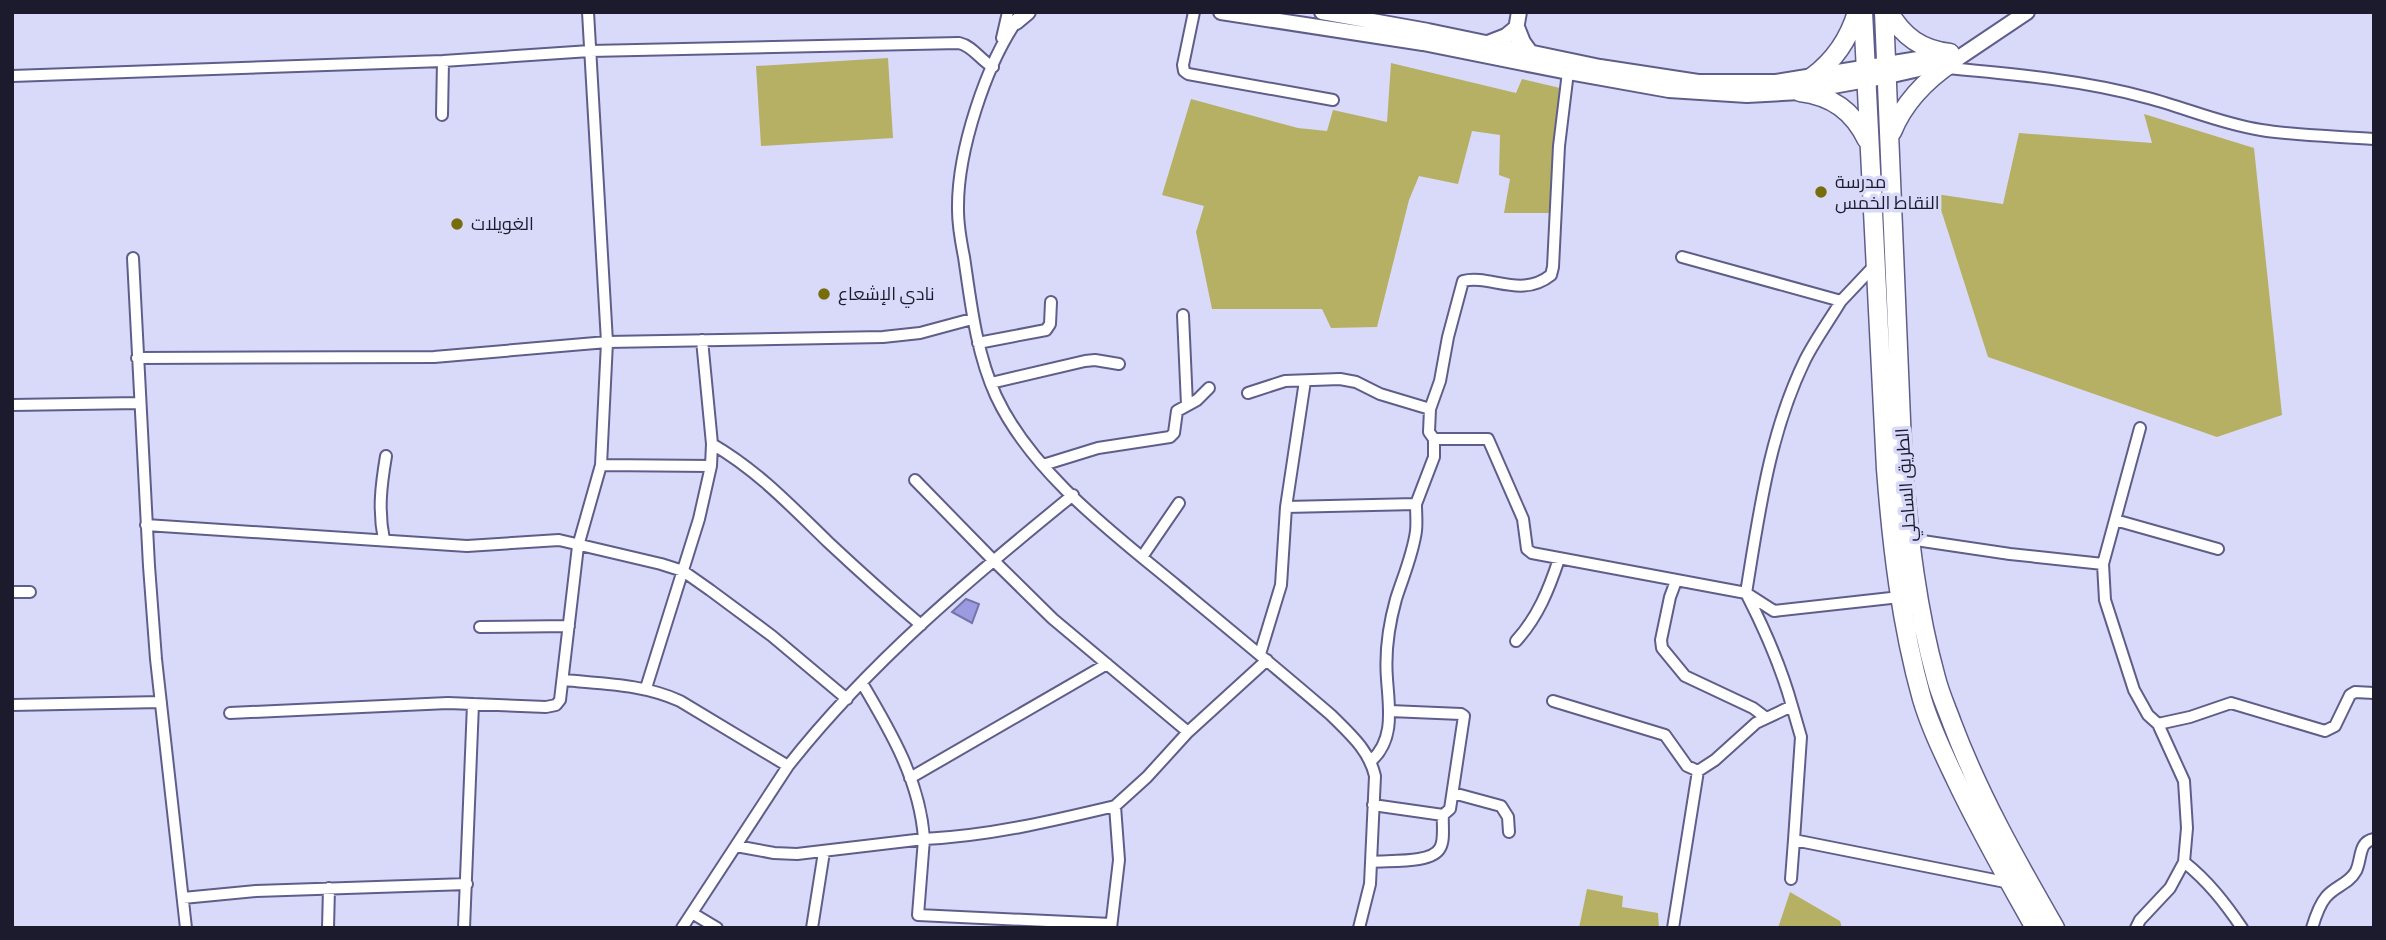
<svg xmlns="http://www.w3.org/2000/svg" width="2386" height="940" viewBox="0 0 2386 940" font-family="Literata,Cairo,serif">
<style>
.green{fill:#b6b064}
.water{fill:#9c9ae0;stroke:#7574aa;stroke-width:2}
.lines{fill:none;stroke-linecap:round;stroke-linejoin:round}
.minor-casing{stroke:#5f5e8a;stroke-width:14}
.tertiary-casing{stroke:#5f5e8a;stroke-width:18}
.trunk-casing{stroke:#5f5e8a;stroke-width:21}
.minor{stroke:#fff;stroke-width:10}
.tertiary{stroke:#fff;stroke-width:14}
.trunk{stroke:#fff;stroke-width:18}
.poi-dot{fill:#766e0d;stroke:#d9daf9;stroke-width:2.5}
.labels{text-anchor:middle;stroke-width:7;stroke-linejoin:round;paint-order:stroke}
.poi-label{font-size:18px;fill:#1b1b2d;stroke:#d9daf9;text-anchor:start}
.street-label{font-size:18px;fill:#1b1b2d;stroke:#d9daf9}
</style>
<rect width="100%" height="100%" fill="#d9daf9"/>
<path class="green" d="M888 58 893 138 761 146 756 66Z
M1391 63 1516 93 1522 79 1560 88 1549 213H1504L1510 179 1499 175 1500 135 1472 131 1458 184 1419 176 1409 200 1377 327 1331 328 1322 309H1212L1196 232 1204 206 1162 195 1191 99 1298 128 1327 131 1333 110 1387 122Z
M2144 114 2254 148 2282 415 2217 437 1988 357 1936 194 2003 204 2019 133 2152 143Z
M1587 889 1623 896 1622 907 1658 913 1659 928H1579Z
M1790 892 1840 921 1842 928H1778Z"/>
<path class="water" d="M966 599 979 604 972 623 952 612Z"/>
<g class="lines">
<defs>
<path id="minor" d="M1194 12 1183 65 1184 71 1188 74 1333 100
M1020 16C986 63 957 152 958 210 958 226 961 242 964 257 971 304 976 352 996 396 1032 473 1113 533 1177 586 1229 629 1280 671 1331 715 1350 734 1369 750 1375 776L1370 884 1359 928
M1002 38 1008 12
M1947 68C2013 74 2083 80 2148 98 2186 108 2222 124 2261 130 2299 136 2336 136 2374 139
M12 76 443 61 590 51 959 43C973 46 980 60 993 67
M442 115 443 61
M1682 257 1841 301 1875 265
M133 258 149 566 156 659 186 928
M1183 315 1187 405
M978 343 1046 330 1050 324 1051 302
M137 358 434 357 607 342 883 337 920 333 972 319
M991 383 1085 361 1095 360 1119 364
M1248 393 1285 381 1340 379 1356 382 1380 394 1430 409 1429 432 1434 439V457L1416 504
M12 405 139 403
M1430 409 1440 381 1448 337 1463 281C1490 274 1521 299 1551 275L1553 267 1559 146 1568 72
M1434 439H1488L1523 519 1527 549 1532 553 1746 593C1759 514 1769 434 1805 360 1815 340 1829 321 1841 301
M712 444C757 470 791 506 828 542 859 571 889 598 921 625
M601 465 711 466
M1043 465 1098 448 1170 437 1174 433 1177 411 1197 400 1209 388
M915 480 993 560 1053 619 1188 732
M1286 507 1305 381
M2115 520 2218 549
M146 525 467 546 559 540 661 564 683 571 710 590 772 636 847 699
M1909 539 2010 554 2103 564
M384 540C378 510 381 486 386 456
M1142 557 1179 503
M1676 581 1670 597 1661 640 1662 648 1685 676 1753 708 1765 717
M12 592H30
M480 627 569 626
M1516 641C1538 617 1549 589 1559 559
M1260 654 1281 585 1286 507 1416 504C1416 513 1417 523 1416 531 1413 554 1403 577 1396 599 1389 624 1385 654 1387 679 1389 708 1395 740 1371 761
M564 680C604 684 643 684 680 701L788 766
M862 683C891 732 920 781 924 839 989 836 1052 821 1115 806L1119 860 1111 928
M646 688 699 519 711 466 712 444 702 340
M1553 701 1665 735 1687 766 1698 771 1715 760 1756 723 1792 706 1801 737 1794 840
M12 705 161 702
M1792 706C1781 666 1765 630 1746 593L1774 611 1900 597
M230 713 448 703 546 707 556 705 560 700 578 546 601 465 607 342 588 12
M2158 724 2190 717 2231 703 2325 731 2335 726 2350 695 2355 692 2374 693
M910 778 1107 664
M1453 793 1501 806 1508 817 1509 832
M1373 805 1443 815 1450 809 1464 716 1461 714 1390 711
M1115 806 1147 777 1188 732 1267 660
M736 846 774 853 797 854 924 839 918 915 1111 924
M1371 862C1388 860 1432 864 1440 848 1445 840 1442 824 1443 815
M2184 862C2208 881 2225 903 2242 928
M1791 879 1794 840 2010 883
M183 898 256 891 467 884
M692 913 717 928
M328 928 329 888
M464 928 473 704
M682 928 788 766C869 663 972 577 1073 495
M812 928 824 852
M1673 928 1698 771
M2136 928 2140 920 2170 888 2184 862 2187 828 2184 781 2158 724 2148 715 2134 690 2105 600 2103 564 2140 428
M2312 928C2315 918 2319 905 2326 897 2335 886 2349 884 2356 871 2362 859 2358 842 2374 839"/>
<path id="tertiary" d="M1221 12 1423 43 1568 72 1669 90 1747 95 1800 92 1888 76 1954 61 2027 12
M1322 12 1428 31 1600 67 1698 82H1776L1943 55
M1016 22 1028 12
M1515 35 1519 12
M1488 43 1506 36 1517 27 1523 42 1531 53"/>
<path id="trunk" d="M1863 12 1886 469C1892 547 1901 624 1922 699 1930 726 1943 753 1955 778 1979 829 2007 878 2035 928
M1884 12 1903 468C1909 539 1917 610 1936 678 1940 694 1947 709 1952 723 1980 797 2016 860 2055 928
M1889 12C1903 37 1922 50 1950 53
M1812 77C1835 60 1849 39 1857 12
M1800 92C1832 96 1853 111 1867 140
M1892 132C1904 102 1927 79 1954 61"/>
</defs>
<use href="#minor" class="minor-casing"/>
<use href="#tertiary" class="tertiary-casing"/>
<use href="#trunk" class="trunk-casing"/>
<use href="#minor" class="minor"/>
<use href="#tertiary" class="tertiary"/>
<use href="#trunk" class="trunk"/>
</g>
<g class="poi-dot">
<circle cx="1821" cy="192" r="7"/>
<circle cx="457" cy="224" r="7"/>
<circle cx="824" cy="294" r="7"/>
</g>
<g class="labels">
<g class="poi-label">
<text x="1835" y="188">مدرسة<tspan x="1835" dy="21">النقاط الخمس</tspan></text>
<text x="471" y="230">الغويلات</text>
<text x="838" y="300">نادي الإشعاع</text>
</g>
<g class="street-label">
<text transform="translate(1906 485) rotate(-94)" y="6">الطريق الساحلي</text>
</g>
</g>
<rect width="2386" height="940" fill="none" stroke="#1b1b2d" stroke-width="28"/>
</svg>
